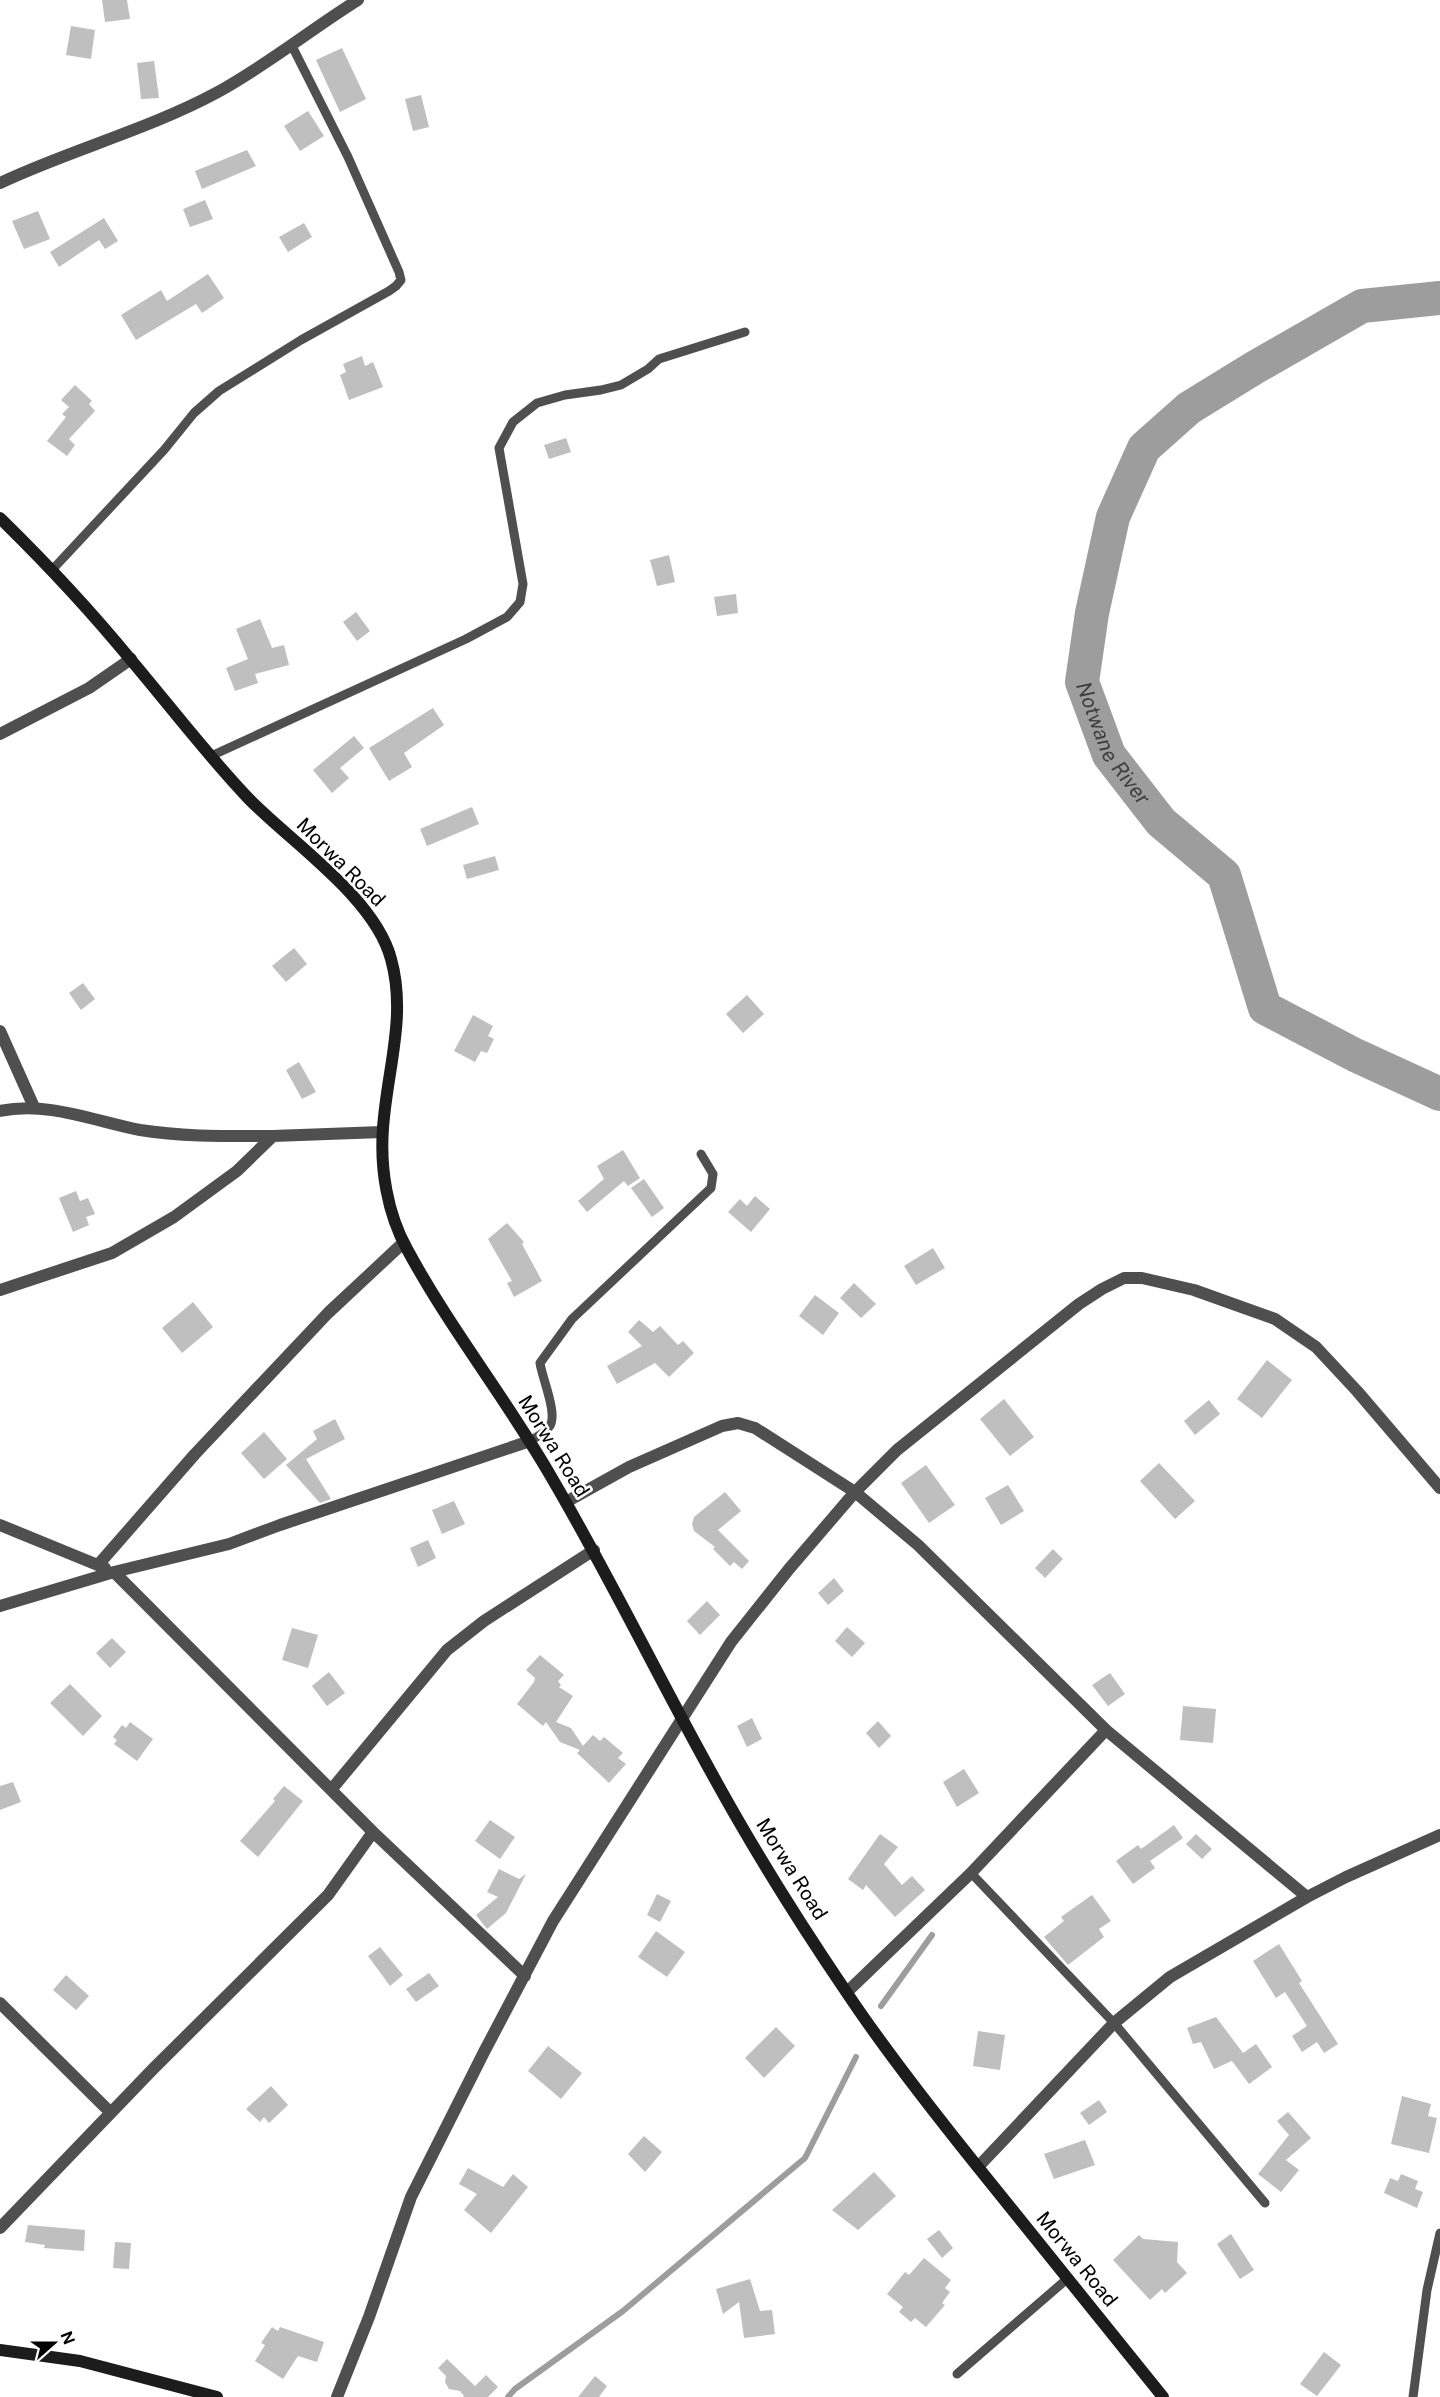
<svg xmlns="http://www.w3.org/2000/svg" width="1440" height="2397" viewBox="0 0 1440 2397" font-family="'Public Sans',sans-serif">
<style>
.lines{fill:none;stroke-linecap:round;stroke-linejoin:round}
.stream{stroke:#9d9d9d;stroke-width:6}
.river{stroke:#9d9d9d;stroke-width:34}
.building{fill:#bfbfbf}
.service{stroke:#4f4f4f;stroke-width:9}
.minor{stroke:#4f4f4f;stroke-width:12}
.secondary{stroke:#1c1c1c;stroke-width:12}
.labels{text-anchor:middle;stroke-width:5;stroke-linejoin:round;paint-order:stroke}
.street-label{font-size:20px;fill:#000;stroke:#fff}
.water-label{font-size:21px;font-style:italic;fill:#3e3e3e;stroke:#fff}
</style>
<rect width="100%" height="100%" fill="#fff"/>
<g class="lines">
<path class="stream" d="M881 2006 932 1935
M508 2397 515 2389 623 2311 805 2158 856 2057"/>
<path class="river" id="s1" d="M1440 298 1362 306 1254 368 1189 408 1144 448 1113 517 1092 613 1082 682 1109 755 1161 822 1224 875 1265 1008 1355 1055 1440 1094"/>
</g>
<path class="building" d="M102 0H127L130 19 105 22Z
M71 26 95 30 91 59 66 55Z
M342 48 366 99 340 112 316 60Z
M154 61 159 98 141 99 137 63Z
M421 95 429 127 413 131 405 99Z
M308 111 324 136 300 151 284 126Z
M247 150 256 166 202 189 195 171Z
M205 200 213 219 190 227 183 209Z
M38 211 50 239 24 249 12 221Z
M104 218 118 241 105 249 99 240 59 267 50 252Z
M304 223 312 237 288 252 279 237Z
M208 274 224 298 202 313 196 304 136 340 121 315 161 290 167 301Z
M362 356 365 366 373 362 383 387 349 400 340 375 346 372 343 364Z
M75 385 92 401 89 404 95 411 69 439 75 445 67 456 47 441 66 417 62 414 69 407 61 400Z
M566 438 571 452 549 459 544 445Z
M669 555 675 582 657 586 650 560Z
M736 594 738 613 717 616 714 597Z
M356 612 370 631 357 641 343 622Z
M260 619 272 648 284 645 289 665 255 674 258 683 235 691 226 668 248 659 236 629Z
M433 708 444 725 404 753 412 767 389 781 369 748Z
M354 736 364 748 340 768 349 778 332 793 313 770Z
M472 807 479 824 427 846 420 829Z
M495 856 499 870 467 879 463 865Z
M294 948 307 964 286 982 272 966Z
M83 983 95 999 81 1010 69 993Z
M747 995 764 1014 743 1033 726 1014Z
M473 1015 493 1026 488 1036 494 1039 487 1053 481 1051 475 1062 454 1051Z
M299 1062 316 1092 302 1099 286 1070Z
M623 1150 640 1178 628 1186 624 1181 587 1212 578 1201 604 1179 597 1166Z
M644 1179 664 1208 652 1217 631 1188Z
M76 1191 80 1201 88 1198 95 1214 86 1217 89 1225 73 1232 59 1198Z
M755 1196 770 1209 751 1232 728 1212 740 1199 747 1206Z
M507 1223 524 1242 522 1244 542 1281 514 1297 507 1283 512 1281 488 1239Z
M933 1248 945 1268 916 1285 904 1266Z
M854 1283 876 1304 861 1318 840 1298Z
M815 1295 839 1313 823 1335 799 1316Z
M193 1302 213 1327 182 1353 162 1328Z
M639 1320 653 1332 660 1326 678 1345 683 1341 694 1353 669 1377 655 1363 617 1384 607 1366 642 1346 628 1332Z
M1267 1360 1292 1380 1262 1418 1237 1399Z
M1004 1399 1034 1437 1010 1456 980 1419Z
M1209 1400 1220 1414 1195 1435 1184 1421Z
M335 1419 345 1439 306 1459 331 1499 320 1503 286 1465 317 1439 313 1431Z
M264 1432 287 1459 264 1479 241 1453Z
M1159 1463 1195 1501 1175 1519 1140 1481Z
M926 1465 955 1505 929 1523 901 1483Z
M1008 1485 1024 1511 1001 1525 985 1498Z
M725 1492 741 1511 718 1530 749 1561 742 1569 734 1562 730 1566 713 1549 715 1547 694 1531 692 1524 694 1517Z
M454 1501 465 1524 442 1534 432 1510Z
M428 1540 436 1558 418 1567 410 1548Z
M1053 1549 1063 1559 1045 1578 1035 1568Z
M834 1578 844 1591 828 1605 818 1593Z
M707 1601 720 1615 700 1635 687 1621Z
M847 1627 865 1643 852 1657 835 1641Z
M292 1628 318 1635 308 1668 282 1660Z
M112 1638 126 1652 110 1668 96 1653Z
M540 1655 564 1675 558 1681 561 1685 559 1687 573 1696 556 1722 571 1728 583 1746 593 1735 600 1741 604 1737 623 1753 618 1758 626 1764 609 1783 577 1753 580 1750 560 1742 546 1722 543 1726 517 1704 534 1682 535 1678 526 1670Z
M329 1672 345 1693 327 1706 312 1686Z
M1110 1673 1125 1694 1108 1706 1092 1685Z
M70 1684 102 1716 83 1736 50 1703Z
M1183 1706 1216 1709 1213 1743 1180 1740Z
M752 1718 762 1739 747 1747 737 1726Z
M878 1721 891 1736 879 1748 866 1733Z
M130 1722 153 1739 137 1761 114 1744 117 1740 113 1737 122 1725 126 1728Z
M964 1769 979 1793 957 1807 943 1782Z
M13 1782 21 1802 0 1810V1786Z
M284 1786 303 1801 258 1857 240 1841 275 1801 273 1799Z
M490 1820 515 1837 500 1859 475 1841Z
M1174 1825 1183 1838 1150 1861 1155 1868 1133 1884 1116 1861 1138 1845 1141 1849Z
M880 1834 898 1847 884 1864 902 1885 912 1876 925 1890 895 1917 866 1885 863 1890 848 1879Z
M1196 1834 1212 1849 1202 1859 1186 1844Z
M499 1869 519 1879 526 1874 506 1913 487 1929 476 1915 498 1897 487 1892Z
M657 1894 671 1901 660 1922 647 1915Z
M1092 1895 1111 1921 1099 1929 1104 1937 1068 1965 1044 1937 1064 1921 1061 1917Z
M656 1931 685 1952 667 1977 638 1957Z
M1279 1944 1302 1981 1299 1983 1338 2044 1324 2053 1317 2042 1302 2052 1292 2036 1307 2026 1285 1992 1276 1998 1253 1961Z
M380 1947 403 1975 390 1986 368 1956Z
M429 1973 439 1986 416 2002 406 1989Z
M66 1975 89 1996 76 2010 53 1990Z
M1216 2017 1243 2053 1256 2044 1272 2067 1249 2084 1232 2061 1234 2060 1214 2069 1201 2042 1193 2044 1187 2028Z
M776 2027 795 2046 764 2078 745 2058Z
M978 2031 1005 2035 1000 2070 973 2066Z
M548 2046 582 2073 561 2099 528 2071Z
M271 2086 288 2105 269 2123 264 2117 260 2122 246 2109Z
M1402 2096 1431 2104 1428 2116 1437 2118 1429 2153 1391 2144Z
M1099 2100 1107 2112 1089 2125 1080 2113Z
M1288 2112 1311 2138 1286 2160 1299 2170 1281 2192 1258 2174 1289 2135 1277 2121Z
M644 2136 662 2152 645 2172 628 2154Z
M1085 2140 1095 2165 1054 2179 1044 2154Z
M468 2168 503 2187 513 2174 528 2187 491 2233 464 2210 477 2194 459 2184Z
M874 2172 896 2196 858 2230 832 2210Z
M1401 2174 1418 2181 1415 2189 1423 2192 1417 2208 1384 2193 1390 2178 1398 2181Z
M28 2225 85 2230 84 2251 44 2248 45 2245 25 2242Z
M939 2230 953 2248 942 2258 927 2239Z
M1231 2234 1254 2270 1240 2279 1217 2244Z
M1139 2235 1143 2239 1178 2242 1177 2262 1187 2273 1165 2293 1162 2289 1150 2300 1113 2260Z
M115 2242 131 2243 129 2269 113 2268Z
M924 2258 951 2280 945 2288 950 2292 942 2303 945 2305 926 2327 915 2318 911 2322 899 2312 903 2307 887 2294 905 2272 909 2275Z
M750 2279 760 2311 772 2310 775 2334 744 2338 739 2302 723 2314 716 2289Z
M272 2327 278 2331 280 2327 324 2342 317 2362 298 2356 283 2379 255 2361 265 2345 261 2343Z
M1324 2352 1341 2365 1317 2396 1300 2384Z
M447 2359 475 2386 486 2375 498 2387 488 2397H463L464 2396 460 2391 449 2389 445 2382 446 2376 438 2368Z
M595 2376 607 2386 599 2397H578Z"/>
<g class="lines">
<path class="service" d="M52 570 164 450 194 413 219 391 301 340 389 291 396 286 401 280 399 272 348 157 292 46
M211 756 466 639 507 617 520 602 523 584 499 448 513 422 537 403 565 395 601 390 621 385 648 369 659 359 745 332
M530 1441C536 1437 545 1433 549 1427 559 1416 542 1378 540 1363L572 1319 711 1188 713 1174 701 1154
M971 1873 1114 2023 1265 2203
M957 2374 1067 2279
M1413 2397 1427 2290 1440 2233"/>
<path class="minor" d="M0 183C70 150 147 130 216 93 266 66 310 30 358 0
M0 734 89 688 131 659
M0 1031 34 1107
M0 1111C47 1101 94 1121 140 1130 184 1137 229 1136 273 1136
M0 1290 112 1253 174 1217 237 1171 273 1136 382 1132
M566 1502 629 1467 722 1426 738 1423 755 1428 855 1492 918 1545 1106 1730 1307 1897
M0 1525 105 1568
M98 1565 195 1454 328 1313 403 1243
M0 1606 114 1572
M331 1790 447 1650 484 1621 594 1550
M525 1976 373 1832 114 1572 229 1544 280 1525 530 1441
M847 1992 971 1873 1106 1730
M0 2003 111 2113
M978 2167 1114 2023 1170 1977 1307 1897 1346 1877 1440 1835
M0 2228 153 2069 328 1895 373 1832
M337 2397 369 2317 411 2197 484 2052 553 1921 731 1642 789 1569 855 1492 897 1450 1079 1304 1102 1289 1124 1278H1142L1194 1290 1275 1319 1316 1347 1357 1391 1440 1488"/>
<path class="secondary" d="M0 518C46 563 90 610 131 660 170 706 207 755 249 799 292 843 375 898 391 959 407 1016 387 1070 383 1128 380 1168 387 1213 407 1249 450 1329 508 1401 553 1480 618 1591 673 1708 738 1820 772 1879 809 1937 847 1993 887 2053 932 2110 977 2166 1039 2243 1101 2320 1163 2397
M0 2350 80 2361 217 2397"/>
</g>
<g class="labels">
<g class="street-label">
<text transform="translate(341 862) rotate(45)" y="7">Morwa Road</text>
<text transform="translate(554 1446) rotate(58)" y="7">Morwa Road</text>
<text transform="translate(792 1869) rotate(58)" y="7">Morwa Road</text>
<text transform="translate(1077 2259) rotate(51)" y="7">Morwa Road</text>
</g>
<g class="water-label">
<text dy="7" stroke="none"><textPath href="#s1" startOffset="652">Notwane River</textPath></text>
</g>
</g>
<g transform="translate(54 2343) rotate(69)" stroke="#ffffff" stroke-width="4.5" paint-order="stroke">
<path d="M0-4.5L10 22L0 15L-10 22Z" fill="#000000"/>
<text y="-9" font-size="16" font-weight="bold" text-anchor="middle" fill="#000000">N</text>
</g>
</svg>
